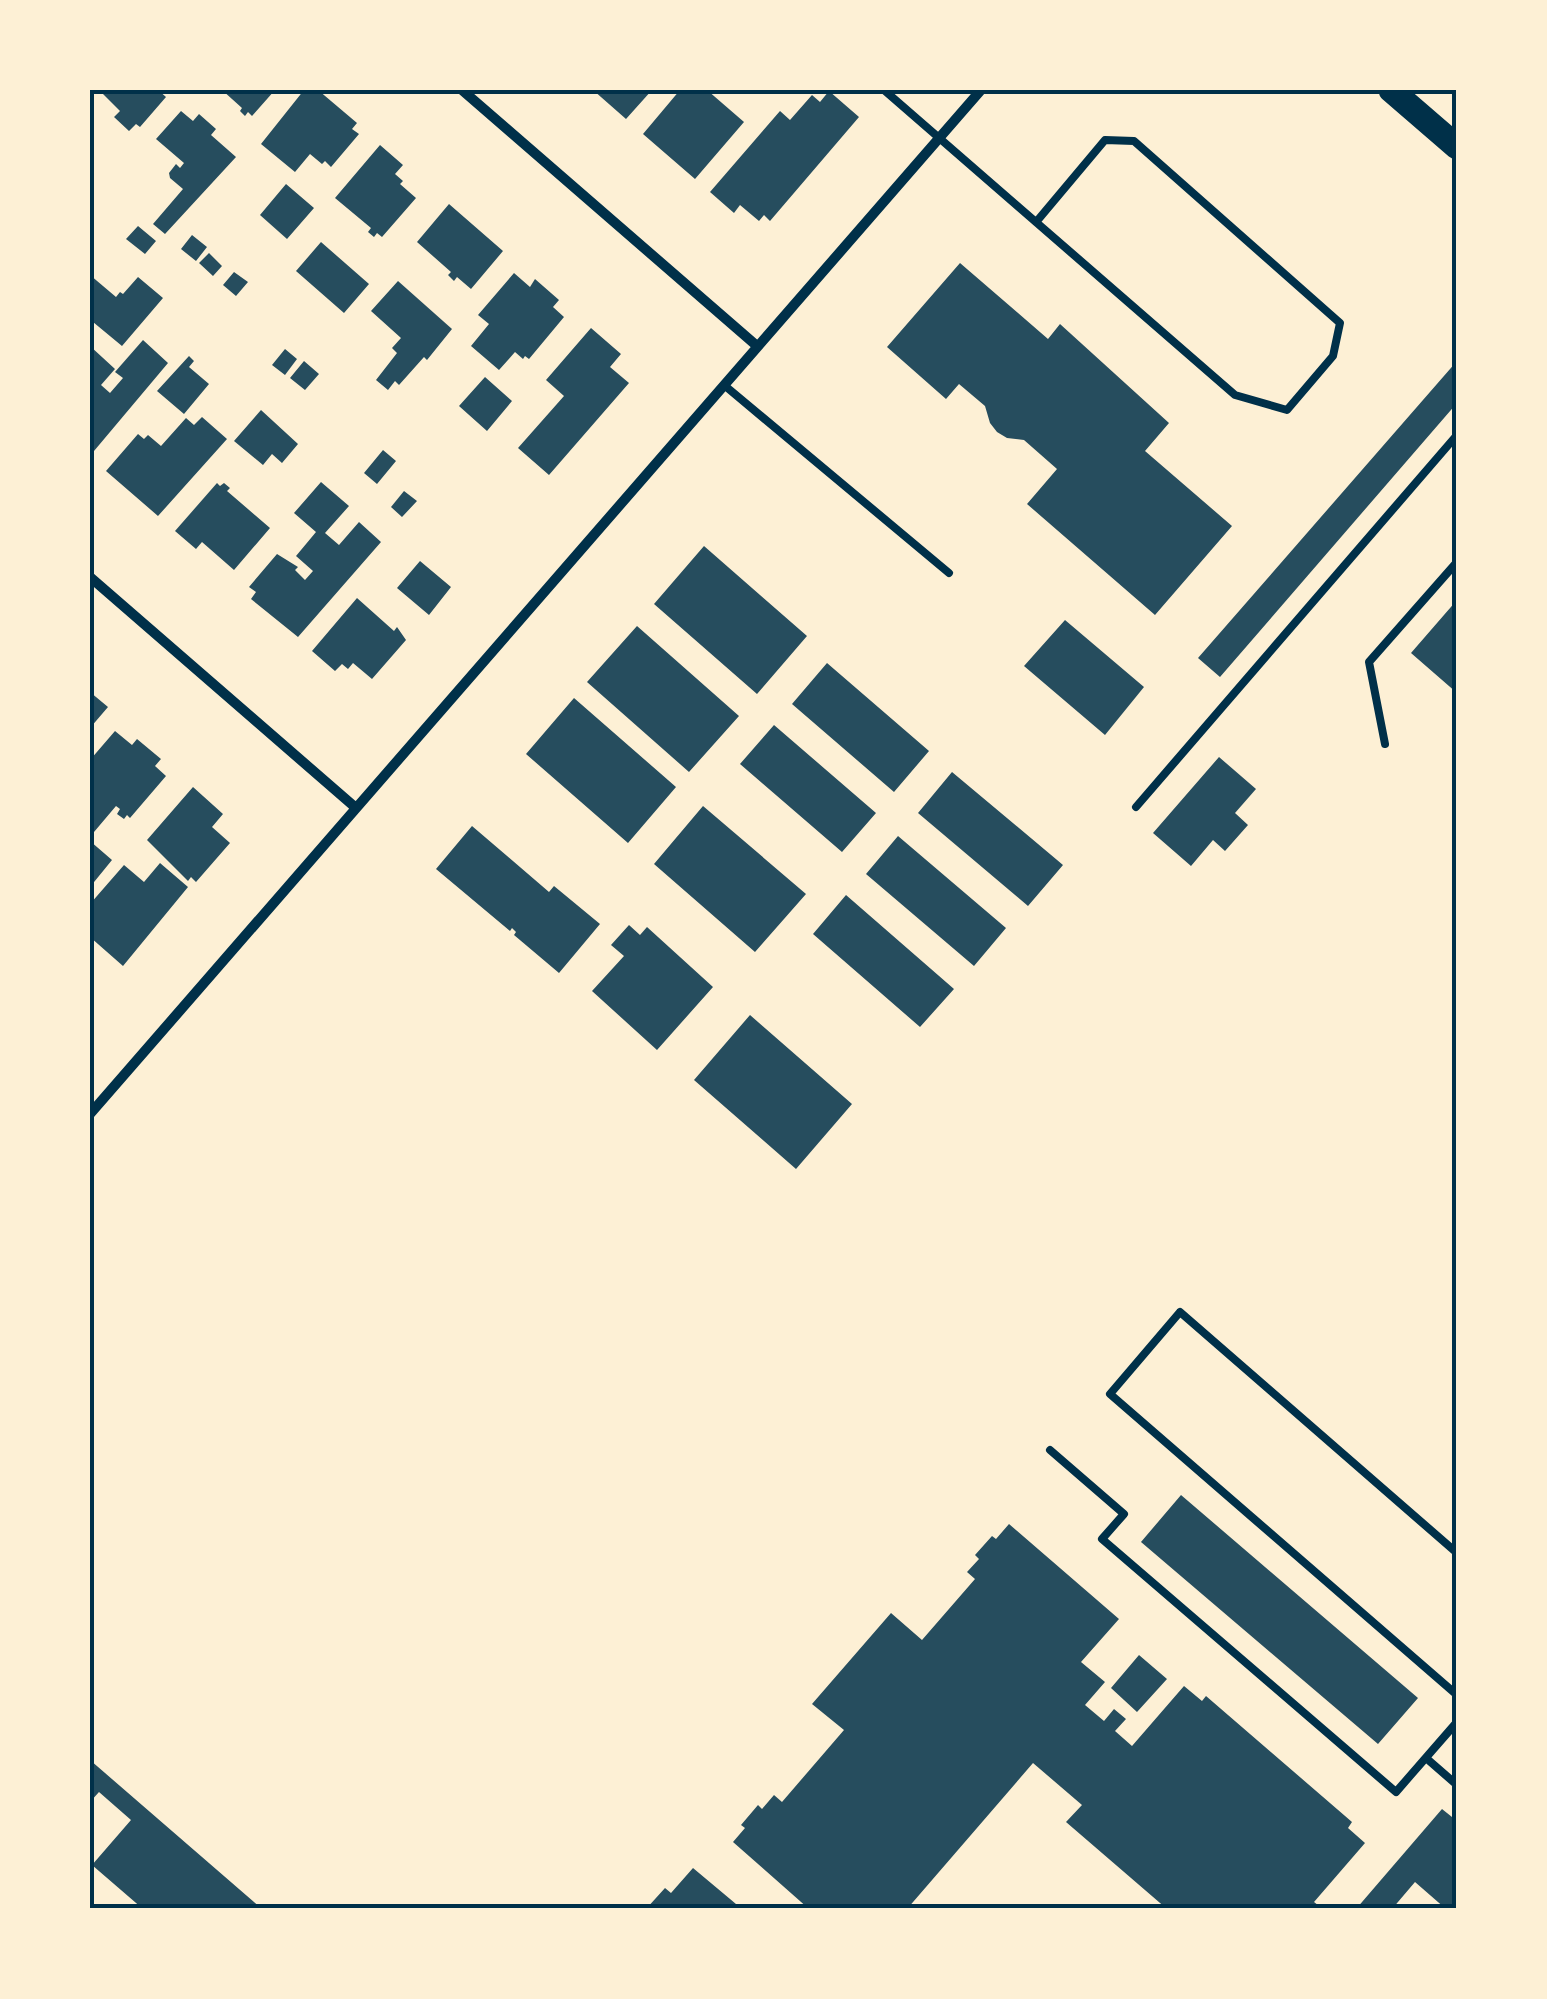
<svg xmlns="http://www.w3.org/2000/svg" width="1547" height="1999" viewBox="0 0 1547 1999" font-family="'Archivo Narrow',sans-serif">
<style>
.building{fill:#264d5e}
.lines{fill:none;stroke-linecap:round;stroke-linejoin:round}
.service{stroke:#003049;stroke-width:8}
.minor{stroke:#003049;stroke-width:10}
.primary{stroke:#003049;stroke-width:25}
.neatline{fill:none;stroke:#003049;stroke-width:4}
</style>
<rect width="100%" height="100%" fill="#fdf0d5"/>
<path class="building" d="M99 90H158L166 97 140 127 136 124 129 131 114 117 120 111Z
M222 90H275L252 116 248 112 245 116 240 111 242 108Z
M304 90H318L357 123 352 129 359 134 331 167 325 161 322 164 310 154 295 172 261 144Z
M593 90H652L626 119Z
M680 90H707L744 122 695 179 643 134Z
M829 91 859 117 770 221 764 215 759 221 740 205 734 213 710 192 780 111 790 120 812 95 820 102Z
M181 111 193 121 199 114 216 129 211 135 236 157 165 234 153 224 183 189 170 178 169 173 176 164 180 168 184 163 156 139Z
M380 145 403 165 395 174 403 181 400 184 416 198 382 237 377 233 374 237 368 232 371 228 335 198Z
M286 184 314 208 287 239 260 215Z
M449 204 503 251 471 289 457 277 454 281 448 275 451 272 417 242Z
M138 226 156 241 145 254 126 239Z
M192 235 207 247 196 261 181 249Z
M321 242 369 284 344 313 296 271Z
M209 253 222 266 213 276 199 263Z
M960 263 1048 339 1060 324 1169 423 1145 451 1232 526 1155 615 1027 504 1057 469 1024 440 1007 438 997 432 990 423 985 406 959 384 946 399 887 347Z
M234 272 248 282 236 296 223 285Z
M514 273 530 287 535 279 559 300 553 307 564 317 529 359 525 356 523 359 515 352 499 370 471 346 489 324 478 315Z
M90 275 116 297 120 292 123 294 138 277 163 298 122 346 93 322 90 325Z
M398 281 452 329 427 360 424 357 399 385 395 381 388 390 376 380 397 353 392 348 401 338 371 311Z
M591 328 621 354 610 367 629 383 549 475 518 448 564 396 546 380Z
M143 340 168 363 94 451 90 448V346L115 369 101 385 110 393 123 378 115 372Z
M285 349 297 359 285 375 272 365Z
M189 356 194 361 189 367 209 384 184 414 157 391Z
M304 361 319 374 305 390 290 378Z
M1457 361V403L1220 677 1198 658Z
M485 377 512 401 487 431 459 406Z
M261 410 298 444 282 463 272 454 263 465 234 441Z
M202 417 227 439 158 516 106 471 138 434 144 439 148 435 161 446 186 418 194 425Z
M383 450 396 461 377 484 364 473Z
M321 482 349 506 325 533 339 545 359 522 381 542 298 637 251 599 256 592 249 587 277 554 298 567 295 570 305 580 313 571 296 556 316 532 294 513Z
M217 483 220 486 224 483 230 488 227 491 270 528 234 570 202 542 196 549 175 531Z
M404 491 417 501 402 517 391 507Z
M704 546 807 636 757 694 654 604Z
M420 561 451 587 429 615 397 588Z
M357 598 394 631 397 627 406 640 372 679 353 663 348 669 342 664 335 671 312 651Z
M1457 600V693L1411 653Z
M1065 620 1144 687 1105 735 1024 666Z
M637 626 739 716 689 772 587 682Z
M827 663 929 751 894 792 792 704Z
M90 692 108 707 90 728Z
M574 698 676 787 628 843 526 754Z
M774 725 876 813 842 852 740 764Z
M115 731 132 745 137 739 161 759 155 766 166 776 130 818 127 815 124 819 117 814 120 809 116 806 94 832 90 829V760Z
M1219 757 1256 789 1235 813 1248 825 1225 851 1213 840 1191 866 1153 833Z
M952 772 1063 865 1028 906 918 813Z
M193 787 223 814 212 827 230 843 196 882 191 877 188 881 147 840Z
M703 806 806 894 755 952 654 864Z
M472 826 549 892 554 886 600 924 559 973 514 935 516 932 512 928 510 931 436 869Z
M898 836 1006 928 974 966 866 874Z
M90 841 112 860 90 887Z
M160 863 188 887 123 966 90 937V904L124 865 144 882Z
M846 895 954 989 920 1027 813 934Z
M629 925 640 935 647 927 713 987 657 1050 592 991 624 956 611 945Z
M750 1015 852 1104 796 1169 694 1080Z
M1181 1495 1418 1698 1378 1744 1141 1542Z
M1009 1524 1119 1619 1081 1662 1105 1682 1085 1705 1104 1721 1114 1709 1126 1719 1115 1731 1132 1746 1184 1686 1202 1701 1206 1696 1352 1822 1348 1828 1365 1843 1314 1902 1323 1909H1167L1066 1822 1082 1805 1033 1763 907 1909H809L733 1842 745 1828 741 1825 758 1805 762 1809 774 1795 782 1802 844 1730 812 1704 891 1613 922 1640 975 1579 967 1572 979 1559 975 1555 992 1536 996 1539Z
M1139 1655 1167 1679 1137 1712 1111 1688Z
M90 1760 262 1909H143L92 1865 131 1820 99 1792 90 1802Z
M1442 1809 1457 1821V1909H1446L1415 1882 1392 1909H1356Z
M693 1868 736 1904 744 1909H646L665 1888 671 1893Z"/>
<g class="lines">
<path class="service" d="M884 90 1235 395 1287 410 1333 356 1340 323 1134 141 1105 140 1037 221
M724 385 949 573
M1385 744 1369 662 1457 562
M1136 807 1457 435
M1050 1450 1124 1514 1102 1539 1396 1792 1457 1722
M1457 1553 1180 1312 1110 1394 1457 1695
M1426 1758 1457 1785"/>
<path class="minor" d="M462 90 757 346
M90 577 356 808
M90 1114 981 90"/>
<path class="primary" d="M1391 90 1457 147"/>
</g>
<rect width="1547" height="1999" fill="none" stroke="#fdf0d5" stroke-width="185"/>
<rect x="92" y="92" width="1362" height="1814" class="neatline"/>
</svg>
